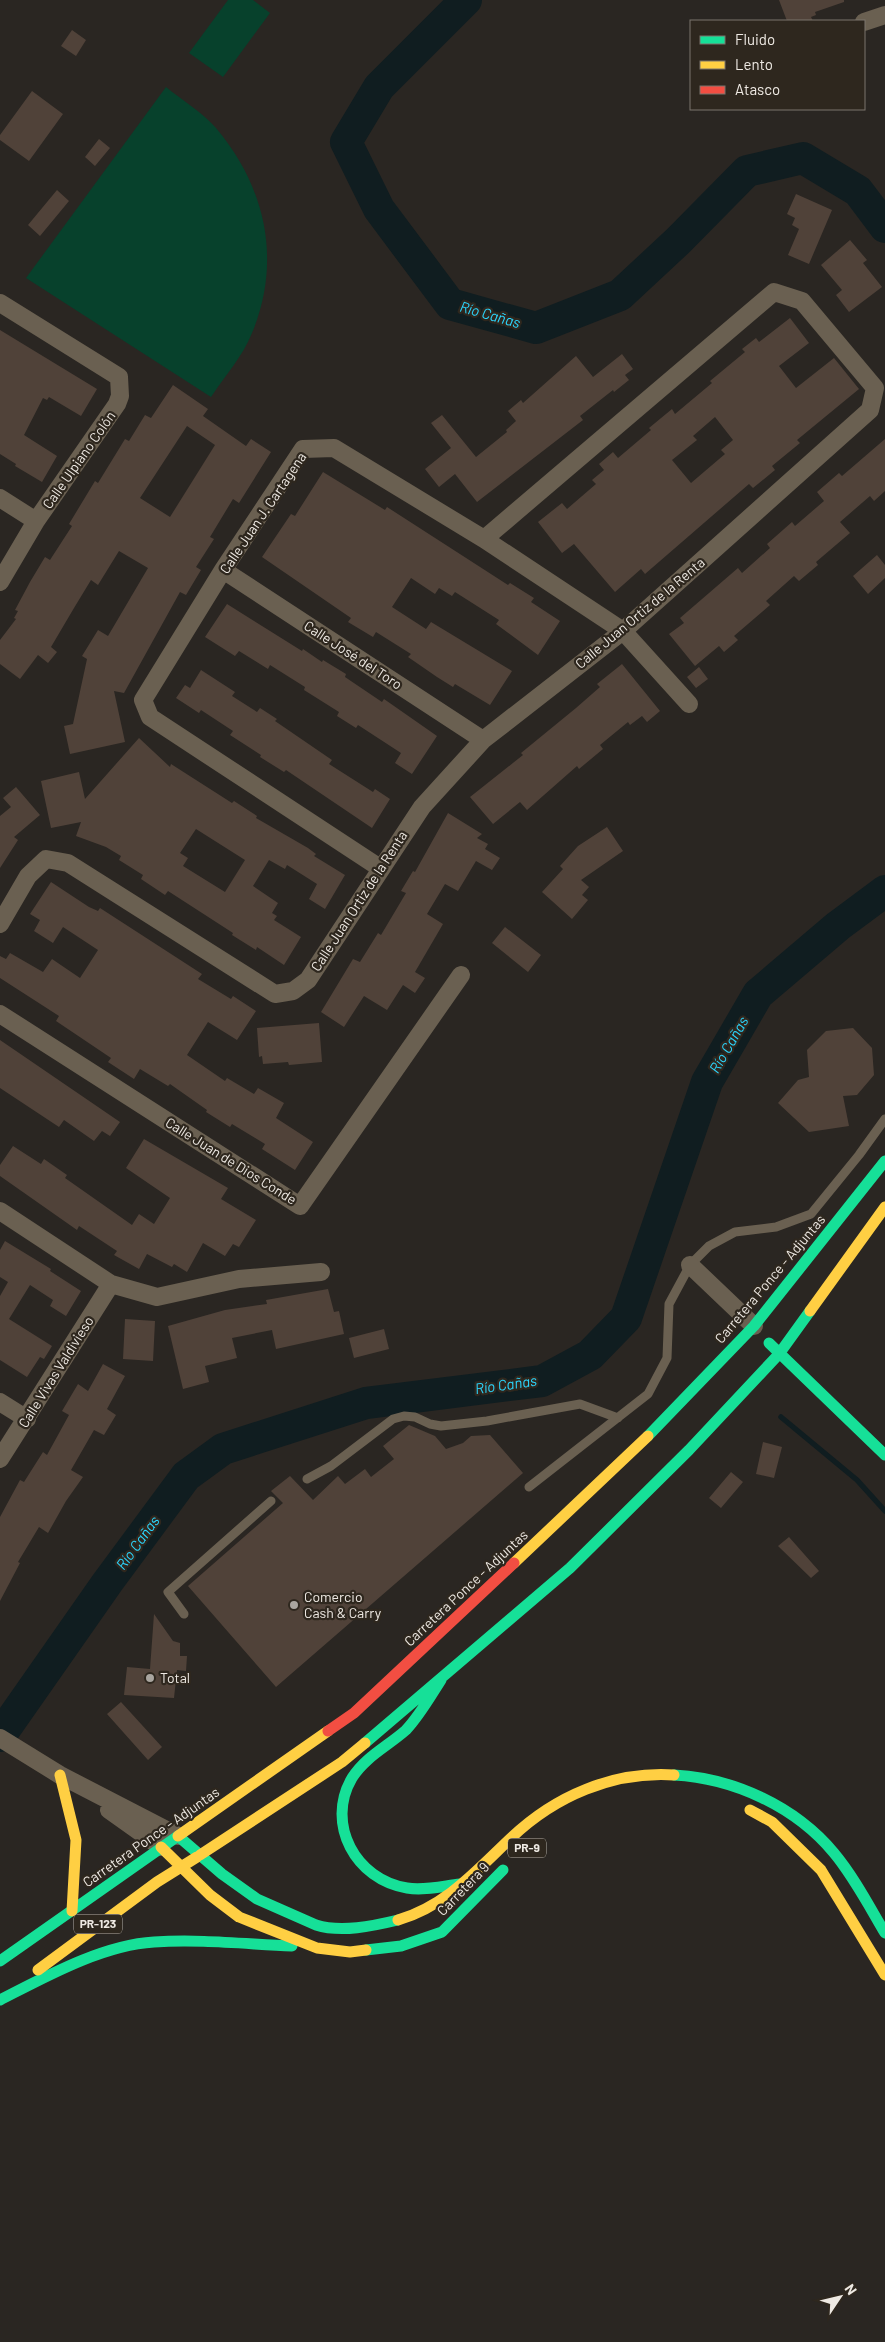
<svg xmlns="http://www.w3.org/2000/svg" width="885" height="2342" viewBox="0 0 885 2342" font-family="Barlow,sans-serif">
<style>
.park{fill:#07412c}
.lines{fill:none;stroke-linecap:round;stroke-linejoin:round}
.stream{stroke:#101d20;stroke-width:5.5}
.river{stroke:#101d20;stroke-width:32}
.building{fill:#504239;fill-rule:evenodd}
.lane{stroke:#6a6051;stroke-width:9}
.street{stroke:#6a6051;stroke-width:18}
.fast{stroke:#16e098;stroke-width:11}
.slow{stroke:#ffcf43;stroke-width:11}
.jam{stroke:#f24e42;stroke-width:11}
.poi-dot{fill:#a9a59f;stroke:#2e271e;stroke-width:2}
.labels{text-anchor:middle;stroke-width:4.5;stroke-linejoin:round;paint-order:stroke}
.shield{fill:#2e271e;stroke:#b4afa8;stroke-width:1}
.shield-label{font-size:12px;font-weight:bold;fill:#eee9e3}
.street-label{font-size:14px;fill:#eee9e3;stroke:#2e271e}
.poi-label{font-size:14px;fill:#eee9e3;stroke:#2e271e;text-anchor:start}
.water-label{font-size:15px;font-style:italic;fill:#2bd6fe;stroke:#2e271e}
</style>
<rect width="100%" height="100%" fill="#2a2622"/>
<path class="park" d="M228 0H253L270 13 223 77 189 53Z
M166 87C182 100 203 113 216 128 266 187 282 261 252 333 243 356 224 377 211 397L26 278Z"/>
<g class="lines">
<path class="stream" d="M781 1417 857 1480 885 1511"/>
<path class="river" d="M466 0 379 87 346 142 379 209 450 304 536 328 620 295 678 241 747 171 803 158 858 191 885 227
M0 1736 107 1583 186 1476 223 1449 366 1403 542 1381 590 1355 626 1318 707 1082 758 994 838 926 885 891"/>
</g>
<path class="building" d="M779 0H844V2L815 12 816 15 811 17 813 21H787Z
M72 30 86 40 76 56 61 46Z
M32 91 63 114 29 161 0 140V135Z
M99 139 110 148 95 166 85 157Z
M57 190 69 201 40 236 28 225Z
M796 194 832 210 809 264 788 255 799 229 792 225 795 218 787 214Z
M850 240 867 260 863 263 882 287 849 312 836 295 842 290 821 265Z
M790 318 809 343 779 366 796 388 834 358 859 389 797 440 800 443 772 466 775 470 753 488 749 484 645 574 641 569 615 592 574 544 562 553 538 522 562 503 567 509 596 484 592 480 604 470 599 464 613 452 618 458 651 430 649 428 672 409 675 414 712 383 710 381 745 352 742 349 756 338 759 342ZM715 417 733 440 721 450 725 454 691 483 672 460 697 440 693 436Z
M0 330 97 389 81 416 49 397 47 400 43 398 24 435 57 456 42 482 15 466 16 464 0 454Z
M622 354 633 369 625 375 629 380 614 392 613 390 580 416 583 420 477 502 455 474 439 487 425 469 451 448 431 423 442 415 476 457 507 432 506 430 516 421 508 411 521 400 523 403 576 356 593 377Z
M173 385 208 409 203 416 246 446 251 439 271 452 239 503 233 499 210 537 214 539 196 567 201 570 186 595 180 592 124 693 114 691 125 742 70 754 64 726 73 724 87 659 82 656 98 630 108 636 148 568 119 551 98 585 91 580 74 608 51 647 57 652 48 663 38 655 20 679 0 664V640L16 619 14 618 18 611 15 610 30 582 45 557 50 560 72 526 69 524 95 481 98 483 125 439 129 441 145 415 151 418ZM187 426 215 445 170 517 140 498Z
M885 439V491L874 501 870 496 840 522 850 533 816 562 818 565 799 581 794 576 766 601 770 605 734 636 738 640 724 652 719 646 695 666 669 634 684 623 680 618 738 568 742 573 770 548 767 544 792 522 795 526 824 501 817 492 839 473 842 476Z
M323 472 385 510 387 507 508 585 510 583 534 598 531 602 560 621 538 655 496 624 499 620 455 592 452 596 439 588 435 594 411 578 392 607 426 629 431 622 512 671 490 705 455 684 453 687 437 677 408 657 411 654 376 632 373 637 348 622 351 618 262 557 291 514 295 516Z
M877 555 885 565V578L868 594 853 576Z
M227 604 302 651 303 649 322 662 323 660 346 674 345 677 382 702 384 699 437 736 412 774 395 763 401 753 358 725 356 728 337 716 339 712 304 690 305 687 270 665 268 669 239 651 235 656 205 637Z
M622 664 660 711 647 722 642 716 630 725 628 722 600 745 603 749 579 769 577 766 527 810 520 802 493 824 470 797 523 755 521 753 576 708 600 687 597 684Z
M699 667 708 679 696 688 687 677Z
M201 670 235 692 232 696 257 712 260 708 277 719 275 721 332 760 329 764 373 792 375 789 390 799 372 828 286 770 284 772 260 757 261 755 230 735 233 731 201 710 199 713 176 698 185 685 190 688Z
M139 738 170 767 171 764 232 803 234 801 257 816 256 818 308 848 316 854 314 856 345 875 325 909 309 899 317 884 287 865 285 869 269 860 253 886 278 903 272 913 277 916 274 920 301 937 284 965 257 947 256 950 232 935 233 933 168 891 165 895 141 879 143 875 119 860 121 856 106 847 76 836 81 822 51 828 41 781 79 772 85 799ZM196 829 245 860 225 892 183 866 188 858 180 853Z
M16 787 40 815 14 837 18 840 0 868V816L11 807 3 798Z
M448 813 482 834 477 838 488 844 485 849 500 858 492 870 476 861 458 891 445 884 427 914 443 924 415 972 425 978 415 993 403 985 387 1010 364 996 344 1027 321 1012 353 959 360 962 378 933 381 935 406 893 401 891 413 871 415 872Z
M607 827 623 851 581 880 589 887 582 895 588 900 572 919 542 892 563 869 560 866 578 846Z
M51 882 89 907 98 911 100 908 202 974 198 979 231 999 233 996 256 1011 237 1040 208 1022 187 1055 225 1081 227 1078 254 1094 258 1088 284 1103 276 1118 313 1142 295 1170 262 1149 265 1144 232 1124 230 1127 206 1112 207 1110 170 1084 168 1086 140 1069 134 1079 108 1062 111 1058 56 1021 59 1016 0 978V956L6 959 10 953 43 972 52 959 80 978 98 950 63 927 53 943 34 931 40 920 30 914Z
M505 927 541 955 528 972 492 943Z
M319 1023 322 1062 289 1065 288 1062 263 1064 262 1056 259 1057 257 1028Z
M853 1028 872 1048 874 1075 857 1095 843 1096 849 1126 809 1132 778 1103 798 1080 809 1077 807 1050 826 1031Z
M0 1040 120 1122 110 1136 102 1131 94 1141 64 1120 59 1127 0 1088Z
M144 1139 228 1188 221 1199 256 1220 239 1247 233 1244 225 1256 203 1243 187 1272 174 1264 172 1267 147 1254 139 1269 114 1255 117 1251 79 1226 77 1230 0 1176V1165L13 1146 41 1164 44 1159 67 1175 65 1178 132 1225 139 1214 154 1224 170 1198 126 1168Z
M5 1241 51 1269 50 1271 81 1291 66 1316 50 1306 53 1300 30 1285 9 1319 52 1346 44 1359 40 1357 27 1377 0 1360V1296L8 1282 0 1277V1250Z
M328 1289 334 1312 339 1311 344 1334 276 1349 272 1330 232 1338 237 1358 205 1366 209 1382 183 1389 168 1326 225 1310 267 1304 266 1300Z
M125 1319 155 1321 153 1361 123 1359Z
M384 1329 389 1349 354 1358 349 1338Z
M103 1364 125 1376 107 1409 116 1415 104 1435 94 1430 71 1470 83 1477 66 1501 48 1533 39 1527 18 1562 20 1563 0 1601V1517L20 1480 24 1482 43 1452 47 1455 69 1415 62 1411 78 1384 88 1391Z
M409 1425 435 1436 446 1449 463 1443 471 1436 490 1435 523 1473 276 1687 188 1586 283 1503 271 1491 290 1476 313 1500 338 1476 345 1484 365 1469 371 1477 394 1459 383 1446Z
M763 1442 782 1447 774 1478 756 1474Z
M731 1472 743 1482 721 1508 709 1498Z
M789 1537 819 1571 811 1578 778 1546Z
M154 1614 173 1641 180 1643V1656H187L186 1671 177 1670 174 1698 124 1695 127 1667 150 1669Z
M121 1702 162 1747 148 1760 107 1714Z"/>
<g class="lines">
<path class="lane" d="M307 1479 331 1466 393 1419 404 1416 415 1417 430 1424 441 1426 487 1421 580 1404 618 1418
M529 1487 648 1394 667 1358 669 1304 690 1265 709 1246 735 1232 776 1227 811 1214 859 1155 885 1119
M184 1614 168 1592 271 1501"/>
<path class="street" d="M864 22 885 15
M0 303 119 377 120 396 117 404 36 521 0 582
M0 498 36 521
M223 570 483 740
M380 868 150 717 143 700 223 570 303 449 334 448 484 539 623 631 689 704
M0 924 28 876 46 859 68 863 275 994 293 991 308 980 422 807 483 740 623 631 870 410 875 388 802 301 774 292 484 539
M0 1014 300 1206 461 975
M0 1211 111 1284 157 1297 239 1279 321 1272
M690 1265 754 1326
M0 1402 27 1419
M0 1459 111 1284
M0 1738 60 1775 178 1836
M109 1810 161 1847"/>
<path class="fast" d="M769 1343 885 1455
M648 1436 754 1326 885 1161
M441 1680C430 1697 420 1715 406 1730 388 1746 365 1757 352 1778 325 1824 356 1880 407 1888 424 1891 443 1886 460 1884
M365 1743 570 1568 689 1450 779 1354 810 1311
M674 1775C733 1778 795 1806 834 1853 854 1877 869 1906 885 1933
M366 1950 401 1946 442 1932 503 1870
M0 1961 178 1836 222 1874 257 1899 316 1925C341 1933 373 1926 398 1920
M0 2000C45 1977 102 1945 154 1942 199 1939 246 1944 292 1946"/>
<path class="slow" d="M810 1311 885 1207
M514 1563 648 1436
M60 1775 76 1840 72 1911
M750 1810 772 1822 821 1870 885 1975
M178 1836 328 1731
M161 1847 210 1895 239 1917 317 1948 350 1952 366 1950
M200 1855 342 1762 365 1743
M398 1920C446 1906 476 1871 511 1838 555 1796 613 1771 674 1775
M38 1970 157 1882 197 1857"/>
<path class="jam" d="M328 1731 354 1713 514 1563"/>
</g>
<g class="poi-dot">
<circle cx="294" cy="1605" r="5"/>
<circle cx="150" cy="1678" r="5"/>
</g>
<g class="labels">
<g class="shield">
<rect x="508" y="1838.5" width="38" height="19" rx="4"/>
<rect x="74" y="1914.5" width="48" height="19" rx="4"/>
</g>
<g class="shield-label">
<text x="527" y="1852">PR-9</text>
<text x="98" y="1928">PR-123</text>
</g>
<g class="street-label">
<text transform="translate(79 460) rotate(-55)" y="5">Calle Ulpiano Colón</text>
<text transform="translate(263 513) rotate(-56)" y="5">Calle Juan J. Cartagena</text>
<text transform="translate(640 613) rotate(-40)" y="5">Calle Juan Ortiz de la Renta</text>
<text transform="translate(353 655) rotate(33)" y="5">Calle José del Toro</text>
<text transform="translate(359 901) rotate(-57)" y="5">Calle Juan Ortiz de la Renta</text>
<text transform="translate(231 1161) rotate(32)" y="5">Calle Juan de Dios Conde</text>
<text transform="translate(770 1279) rotate(-50)" y="5">Carretera Ponce - Adjuntas</text>
<text transform="translate(56 1372) rotate(-58)" y="5">Calle Vivas Valdivieso</text>
<text transform="translate(466 1588) rotate(-43)" y="5">Carretera Ponce - Adjuntas</text>
<text transform="translate(151 1837) rotate(-35)" y="5">Carretera Ponce - Adjuntas</text>
<text transform="translate(463 1889) rotate(-46)" y="5">Carretera 9</text>
</g>
<g class="poi-label">
<text x="304" y="1602">Comercio<tspan x="304" dy="16">Cash &amp; Carry</tspan></text>
<text x="160" y="1683">Total</text>
</g>
<g class="water-label">
<text transform="translate(490 315) rotate(16)" y="5">Río Cañas</text>
<text transform="translate(729 1045) rotate(-60)" y="5">Río Cañas</text>
<text transform="translate(506 1385) rotate(-8)" y="5">Río Cañas</text>
<text transform="translate(138 1543) rotate(-54)" y="5">Río Cañas</text>
</g>
</g>
<rect x="690" y="20" width="175" height="90" fill="#2e271e" stroke="#7b756d"/>
<rect x="700" y="36" width="25" height="8" fill="#16e098" stroke="#7b756d"/>
<text x="735" y="45" font-size="15" fill="#eee9e3">Fluido</text>
<rect x="700" y="61" width="25" height="8" fill="#ffcf43" stroke="#7b756d"/>
<text x="735" y="70" font-size="15" fill="#eee9e3">Lento</text>
<rect x="700" y="86" width="25" height="8" fill="#f24e42" stroke="#7b756d"/>
<text x="735" y="95" font-size="15" fill="#eee9e3">Atasco</text>
<g transform="translate(840 2297) rotate(55)" stroke="#2e271e" stroke-width="4" paint-order="stroke">
<path d="M0-4L9 19L0 12L-9 19Z" fill="#eee9e3"/>
<text y="-8" font-size="14" font-weight="bold" text-anchor="middle" fill="#eee9e3">N</text>
</g>
</svg>
